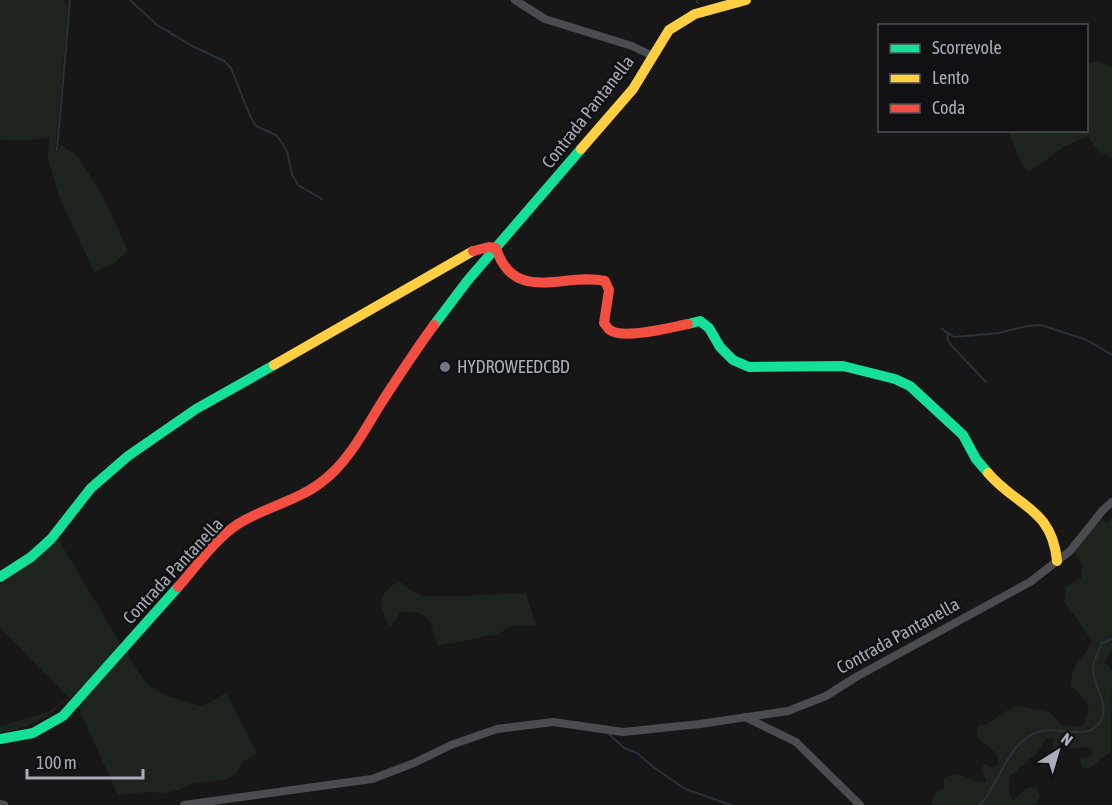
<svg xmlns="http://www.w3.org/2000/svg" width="1112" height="805" viewBox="0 0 1112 805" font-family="'Asap Condensed',sans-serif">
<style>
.green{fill:#1d241e}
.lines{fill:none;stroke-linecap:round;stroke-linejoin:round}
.stream{stroke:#2a3239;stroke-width:2}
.street{stroke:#4b4c50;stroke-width:8}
.fast{stroke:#16e098;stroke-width:10}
.slow{stroke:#ffcf43;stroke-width:10}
.jam{stroke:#f24e42;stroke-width:10}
.poi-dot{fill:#757880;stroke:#111113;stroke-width:2}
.labels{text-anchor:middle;stroke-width:5;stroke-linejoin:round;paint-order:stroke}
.street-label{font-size:18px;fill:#a8adb8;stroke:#111113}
.poi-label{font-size:18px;fill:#a8adb8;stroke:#111113;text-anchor:start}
</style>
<rect width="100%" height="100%" fill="#171717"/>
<path class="green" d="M0 0H64L68 7 55 151 57 152 61 145 78 156 105 200 128 251 113 264 94 272 58 194 48 158 49 137 26 141 0 140Z
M1096 61 1112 67V158C1101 154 1094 147 1088 136L1065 146 1029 172 1022 165 1008 131 1086 130 1087 64Z
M1100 517 1107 523 1112 517V648L1105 662 1112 671 1111 752 1088 769 1081 767 1080 758 1090 756 1093 752 1087 747 1071 749 1062 746 1061 753 1056 759 1052 754 1053 738 1046 739 1037 753 1010 776C1009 785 1007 793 1013 801 1022 793 1025 785 1037 788L1040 797 1037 803 1032 805H932L931 803 937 791 944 788V778C959 769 971 783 986 782L982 767 985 764 993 768 998 763C998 741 968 746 979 725L989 723 1012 707 1021 706 1049 712 1062 725 1082 727 1089 711 1086 702 1071 685C1071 663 1085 659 1092 641L1064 601 1066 586 1081 578 1083 565 1075 553 1077 547Z
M57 537 121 645C86 681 53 727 0 733V726L48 712 69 698 0 627V581Z
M399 581 412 591 423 596H460L526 593 536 626 517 625 509 627 498 634 438 646C430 622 429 607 400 613L390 628C379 605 375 596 399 581Z
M126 650C147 693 159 695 203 706L226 693 257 754 242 762 236 774 226 780 193 783 178 790 165 793 148 792 118 795 77 705Z"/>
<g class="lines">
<path class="stream" d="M130 0 157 25 192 46 224 61 231 68 250 116 256 126 276 135 282 143 287 151 292 174 298 185 322 199
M696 0 698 3
M57 150 70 0
M942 329 954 337 999 333 1027 326 1041 325 1087 340 1112 355
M948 335 947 338 950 344 986 382
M609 734 624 748 637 753 652 766 685 789 731 805
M980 805C999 784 1005 750 1031 735 1054 721 1086 744 1100 722 1111 704 1093 687 1093 669 1093 661 1099 651 1102 643L1112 639"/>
<path class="street" d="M515 0 545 19 632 46 653 56
M745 717 796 742 860 805
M0 804 4 805
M184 805 372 779 414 763 451 745 497 729 553 722 623 732 700 724 788 711 826 696 856 677 1030 582 1070 551 1103 510 1112 502"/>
<path class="fast" d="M688 324 700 321 709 328 720 347 733 360 749 367 843 366 895 379 910 386 963 435 976 459 988 473
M434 325 468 280 581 149
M0 577 31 557 51 539 91 488 128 456 196 409 274 365
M0 739 33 733 63 716 178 587"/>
<path class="slow" d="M581 149 633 89 669 30 695 14 746 0
M274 365 473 251
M988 473C1017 507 1052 508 1057 561"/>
<path class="jam" d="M473 251 489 247 496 248C514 305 564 272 605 281L609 290 604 323C606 325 608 329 610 330 623 340 672 327 688 324
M178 587C196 567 215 539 238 524 265 507 298 501 323 481 348 462 364 431 380 405 398 377 415 351 434 325"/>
</g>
<circle class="poi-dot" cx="445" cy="367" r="6"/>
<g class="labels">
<g class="street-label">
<text transform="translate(588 112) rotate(-52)" y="6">Contrada Pantanella</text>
<text transform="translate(173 571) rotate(-47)" y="6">Contrada Pantanella</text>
<text transform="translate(898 636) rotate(-29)" y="6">Contrada Pantanella</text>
</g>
<g class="poi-label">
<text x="457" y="373">HYDROWEEDCBD</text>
</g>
</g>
<rect x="878" y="24" width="210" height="108" fill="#111113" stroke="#4d4f55" stroke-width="1.5"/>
<rect x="890" y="44" width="30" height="9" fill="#16e098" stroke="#4d4f55" stroke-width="1.5"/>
<text x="932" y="54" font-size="18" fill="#a8adb8">Scorrevole</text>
<rect x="890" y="74" width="30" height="9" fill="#ffcf43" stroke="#4d4f55" stroke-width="1.5"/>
<text x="932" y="84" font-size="18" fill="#a8adb8">Lento</text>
<rect x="890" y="104" width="30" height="9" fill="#f24e42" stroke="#4d4f55" stroke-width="1.5"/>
<text x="932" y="114" font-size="18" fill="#a8adb8">Coda</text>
<g transform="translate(1058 751) rotate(37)" stroke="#111113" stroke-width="4.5" paint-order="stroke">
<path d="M0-4.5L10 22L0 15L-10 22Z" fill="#a8adb8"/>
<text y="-9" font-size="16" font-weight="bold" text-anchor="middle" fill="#a8adb8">N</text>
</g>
<path d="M27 769v9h116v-9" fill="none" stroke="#a8adb8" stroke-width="3"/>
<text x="36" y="769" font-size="18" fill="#a8adb8" stroke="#111113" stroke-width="4.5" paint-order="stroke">100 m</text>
</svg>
